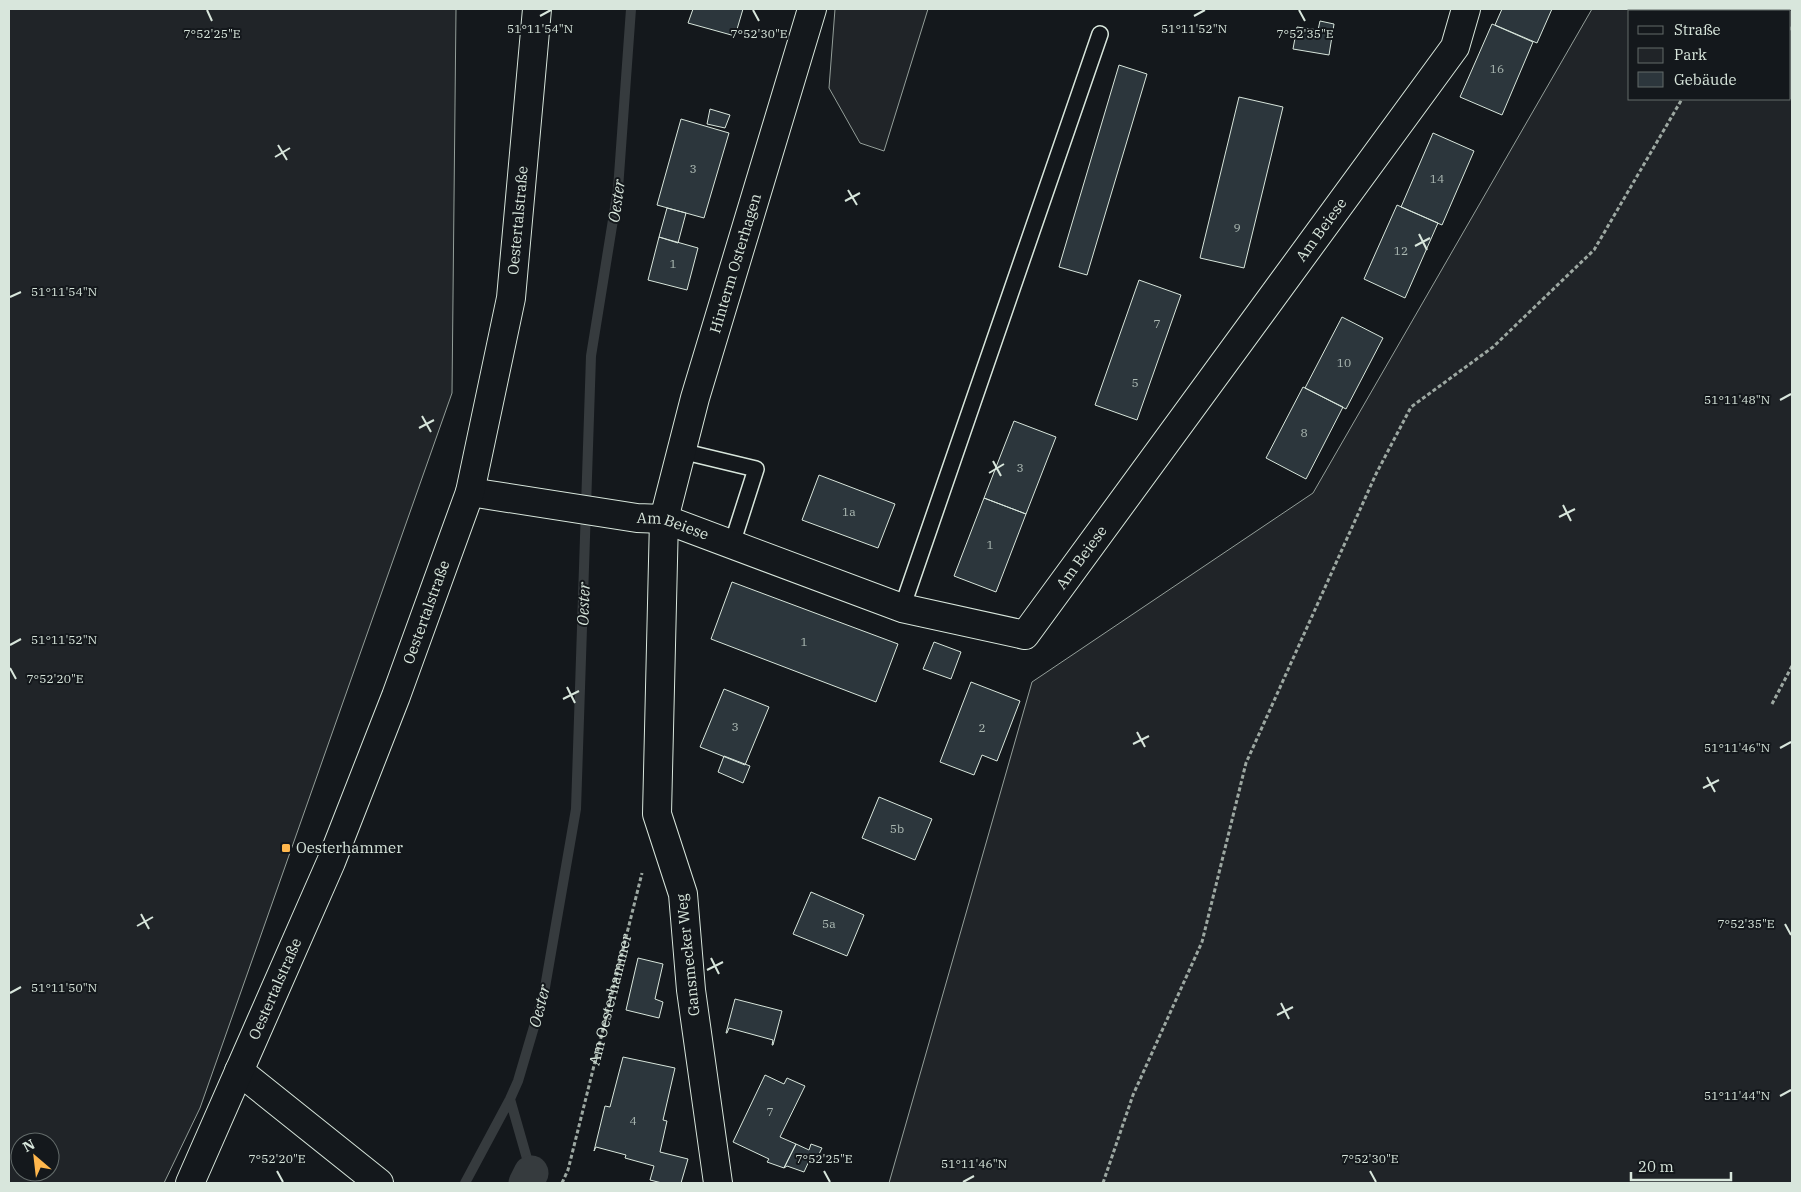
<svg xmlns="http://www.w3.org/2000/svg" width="1801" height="1192" viewBox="0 0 1801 1192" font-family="'IBM Plex Serif',serif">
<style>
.green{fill:#202428;stroke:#939e99;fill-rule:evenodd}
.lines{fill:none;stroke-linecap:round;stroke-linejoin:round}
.stream{stroke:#363b3e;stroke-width:10}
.canal{stroke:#363b3e;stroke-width:35}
.building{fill:#2c363c;stroke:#d8e6dc}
.service-casing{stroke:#d8e6dc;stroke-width:18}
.minor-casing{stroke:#d8e6dc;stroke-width:30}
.secondary-casing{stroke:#d8e6dc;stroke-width:30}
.path{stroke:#9da8a2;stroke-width:3;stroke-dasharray:4 2.5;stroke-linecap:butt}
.service{stroke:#14181c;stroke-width:15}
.minor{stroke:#14181c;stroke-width:28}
.secondary{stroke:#14181c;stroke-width:28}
.ticks{fill:none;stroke:#d8e6dc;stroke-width:2}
.poi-dot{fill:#ffb74d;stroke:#14181c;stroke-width:2}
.labels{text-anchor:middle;stroke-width:4;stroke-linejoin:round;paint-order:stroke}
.number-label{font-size:12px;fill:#adbab4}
.street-label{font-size:15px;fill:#d8e6dc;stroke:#14181c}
.poi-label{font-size:15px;fill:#d8e6dc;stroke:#14181c;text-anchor:start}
.water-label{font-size:16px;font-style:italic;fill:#d8e6dc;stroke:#14181c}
.ticks-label{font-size:12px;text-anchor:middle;fill:#d8e6dc;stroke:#14181c;stroke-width:4;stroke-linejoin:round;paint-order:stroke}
</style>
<rect width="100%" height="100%" fill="#14181c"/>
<path class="green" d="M9 9H456L452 393 200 1108 164 1183H9ZM20 1142H50V1172H20Z
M835 9H928L884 151 860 143 829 88Z
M1592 9H1792V1183H889L1032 682 1313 493ZM1630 11H1790V99H1630Z"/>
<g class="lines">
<path class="stream" d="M510 1099 534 1183
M465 1183 510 1099 518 1081 544 993 576 809 591 356 618 189 631 9"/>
<path class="canal" d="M526 1183 531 1173"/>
</g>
<path class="building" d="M693 9H743L735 36 688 23Z
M1502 9H1552L1537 43 1495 25Z
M1320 21 1334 24 1329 55 1293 49 1297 27 1318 30Z
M1492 24 1533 42 1502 115 1460 97Z
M1119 65 1147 74 1087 275 1059 267Z
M1239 97 1283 107 1244 268 1200 258Z
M710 109 730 115 725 128 707 124Z
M681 119 729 133 704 218 657 205Z
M1433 133 1474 151 1442 225 1401 207Z
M1397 205 1438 223 1405 298 1364 279Z
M667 208 686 213 678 243 659 237Z
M659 237 698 248 687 290 648 280Z
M1139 280 1181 295 1137 420 1095 405Z
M1342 317 1383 338 1346 409 1305 388Z
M1303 387 1343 407 1306 479 1266 458Z
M1014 421 1056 437 1026 514 984 498Z
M819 475 895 504 878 548 802 520Z
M984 498 1026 514 996 592 954 576Z
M732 582 898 644 876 702 711 639Z
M934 642 961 652 951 679 923 669Z
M971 682 1020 701 997 761 982 755 974 775 940 762Z
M724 689 769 707 745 765 700 747Z
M724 756 750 766 743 783 718 772Z
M879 797 932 819 915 860 862 838Z
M811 892 864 915 847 956 793 934Z
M638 958 663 964 655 999 663 1002 659 1018 626 1010Z
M735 999 782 1011 773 1045H772L773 1040 729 1028 727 1033H726Z
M623 1057 675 1068 663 1120 667 1121 660 1152 688 1159 681 1183H662L650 1180 654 1166 625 1158 626 1155 596 1147 594 1151 605 1106 610 1107Z
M765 1075 784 1084 787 1078 805 1086 780 1137 796 1144 784 1168 767 1162 769 1159 733 1142Z
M796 1144 809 1150 811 1144 822 1148 815 1162 810 1159 804 1172 787 1166 784 1168Z"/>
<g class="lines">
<defs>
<path id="service" d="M681 451 756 469 732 544
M902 608 1100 34"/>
<g id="minor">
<path id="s2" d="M470 492 637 518 664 519 902 608 1025 635 1455 47 1466 9"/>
<path d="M239 1071 379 1183"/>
<path id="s3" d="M718 1183 691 990 683 894 657 814 664 519 695 398 812 9"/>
</g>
<g id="secondary">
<path id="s4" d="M190 1183 331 862 396 696 470 492 511 298 537 9"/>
</g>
</defs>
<use href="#service" class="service-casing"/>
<use href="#minor" class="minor-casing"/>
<use href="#secondary" class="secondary-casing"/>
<g class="path">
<path d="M1790 30 1792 27"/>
<path d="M1772 704 1792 666"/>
<path id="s1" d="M562 1183 568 1170 642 873"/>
<path d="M1103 1183 1133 1095 1202 942 1246 763 1376 474 1411 407 1493 347 1594 250 1682 99"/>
</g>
<use href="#service" class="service"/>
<use href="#minor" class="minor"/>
<use href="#secondary" class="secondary"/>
</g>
<path class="ticks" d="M207 10 212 21M753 10 759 21M1299 10 1305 21M540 16 551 10M1194 16 1205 10M278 145 287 160M275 157 290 148M848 190 857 205M845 201 860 193M1419 234 1427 250M1415 246 1430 238M10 297 21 292M1780 400 1791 394M422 416 431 432M419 428 434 420M993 461 1001 476M989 473 1004 464M1563 505 1571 521M1559 517 1575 509M10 645 21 639M10 668 16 679M567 687 575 703M563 699 579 691M1137 732 1145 747M1133 744 1149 736M1780 748 1791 742M1707 777 1715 792M1703 788 1719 780M141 914 149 929M1785 924 1791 935M137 926 153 917M711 958 719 974M707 970 723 962M10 993 21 987M1281 1003 1289 1019M1277 1015 1293 1007M1780 1096 1791 1090M277 1171 283 1182M824 1171 830 1182M1370 1171 1376 1182M963 1182 974 1176"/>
<rect class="poi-dot" x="281" y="843" width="10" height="10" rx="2.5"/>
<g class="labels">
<g class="number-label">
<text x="1497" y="73">16</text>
<text x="693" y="173">3</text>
<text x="1437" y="183">14</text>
<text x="1237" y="232">9</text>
<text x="1401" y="255">12</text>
<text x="673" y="268">1</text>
<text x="1157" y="328">7</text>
<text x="1344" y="367">10</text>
<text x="1135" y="387">5</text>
<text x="1304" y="437">8</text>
<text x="1020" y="472">3</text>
<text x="849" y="516">1a</text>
<text x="990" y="549">1</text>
<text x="804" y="646">1</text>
<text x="735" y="731">3</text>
<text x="982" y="732">2</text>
<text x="897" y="833">5b</text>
<text x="829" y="928">5a</text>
<text x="770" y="1116">7</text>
<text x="633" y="1125">4</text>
</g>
<g class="street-label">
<text dy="5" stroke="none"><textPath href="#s4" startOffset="1022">Oestertalstraße</textPath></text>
<text dy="5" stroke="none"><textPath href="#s2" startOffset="1078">Am Beiese</textPath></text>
<text dy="5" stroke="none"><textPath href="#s3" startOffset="936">Hinterm Osterhagen</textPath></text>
<text dy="5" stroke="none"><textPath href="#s2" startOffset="206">Am Beiese</textPath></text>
<text dy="5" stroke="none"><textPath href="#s2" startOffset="672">Am Beiese</textPath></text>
<text dy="5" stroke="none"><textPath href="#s4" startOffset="618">Oestertalstraße</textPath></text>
<text transform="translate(688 955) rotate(-96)" y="5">Gansmecker Weg</text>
<text dy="5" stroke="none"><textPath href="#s4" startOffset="212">Oestertalstraße</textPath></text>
<text dy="5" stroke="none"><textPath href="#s1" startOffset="190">Am Oesterhammer</textPath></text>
</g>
<g class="poi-label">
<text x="296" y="853">Oesterhammer</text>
</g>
<g class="water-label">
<text transform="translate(616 201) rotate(-82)" y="6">Oester</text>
<text transform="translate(583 604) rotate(-88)" y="6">Oester</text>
<text transform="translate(539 1006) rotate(-76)" y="6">Oester</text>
</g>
</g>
<g class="ticks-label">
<text x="540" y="33">51°11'54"N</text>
<text x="1194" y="33">51°11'52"N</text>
<text x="212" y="38">7°52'25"E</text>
<text x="1305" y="38">7°52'35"E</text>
<text x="759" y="38">7°52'30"E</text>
<text x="64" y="296">51°11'54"N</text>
<text x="1737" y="404">51°11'48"N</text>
<text x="64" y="644">51°11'52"N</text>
<text x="55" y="683">7°52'20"E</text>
<text x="1737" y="752">51°11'46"N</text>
<text x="1746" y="928">7°52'35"E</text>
<text x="64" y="992">51°11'50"N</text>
<text x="1737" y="1100">51°11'44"N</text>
<text x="277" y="1163">7°52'20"E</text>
<text x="824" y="1163">7°52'25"E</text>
<text x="1370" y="1163">7°52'30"E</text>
<text x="974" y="1168">51°11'46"N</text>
</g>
<rect width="1801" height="1192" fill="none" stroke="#d8e6dc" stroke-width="20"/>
<rect x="1628" y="10" width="162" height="90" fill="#14181c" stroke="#626a69"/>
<rect x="1638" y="26" width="25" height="8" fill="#14181c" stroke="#626a69"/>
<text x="1674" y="35" font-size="15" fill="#d8e6dc">Straße</text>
<rect x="1638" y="48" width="25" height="15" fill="#202428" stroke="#626a69"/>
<text x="1674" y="60" font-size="15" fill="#d8e6dc">Park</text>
<rect x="1638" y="72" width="25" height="15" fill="#2c363c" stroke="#626a69"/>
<text x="1674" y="85" font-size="15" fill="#d8e6dc">Gebäude</text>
<g transform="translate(35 1157) rotate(332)"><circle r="24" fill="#14181c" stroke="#626a69"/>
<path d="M0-4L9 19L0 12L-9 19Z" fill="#ffb74d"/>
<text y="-8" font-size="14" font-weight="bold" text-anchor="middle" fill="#d8e6dc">N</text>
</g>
<path d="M1631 1172v8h100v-8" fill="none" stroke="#d8e6dc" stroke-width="2.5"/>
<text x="1638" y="1172" font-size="15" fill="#d8e6dc" stroke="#14181c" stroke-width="4" paint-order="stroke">20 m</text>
</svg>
